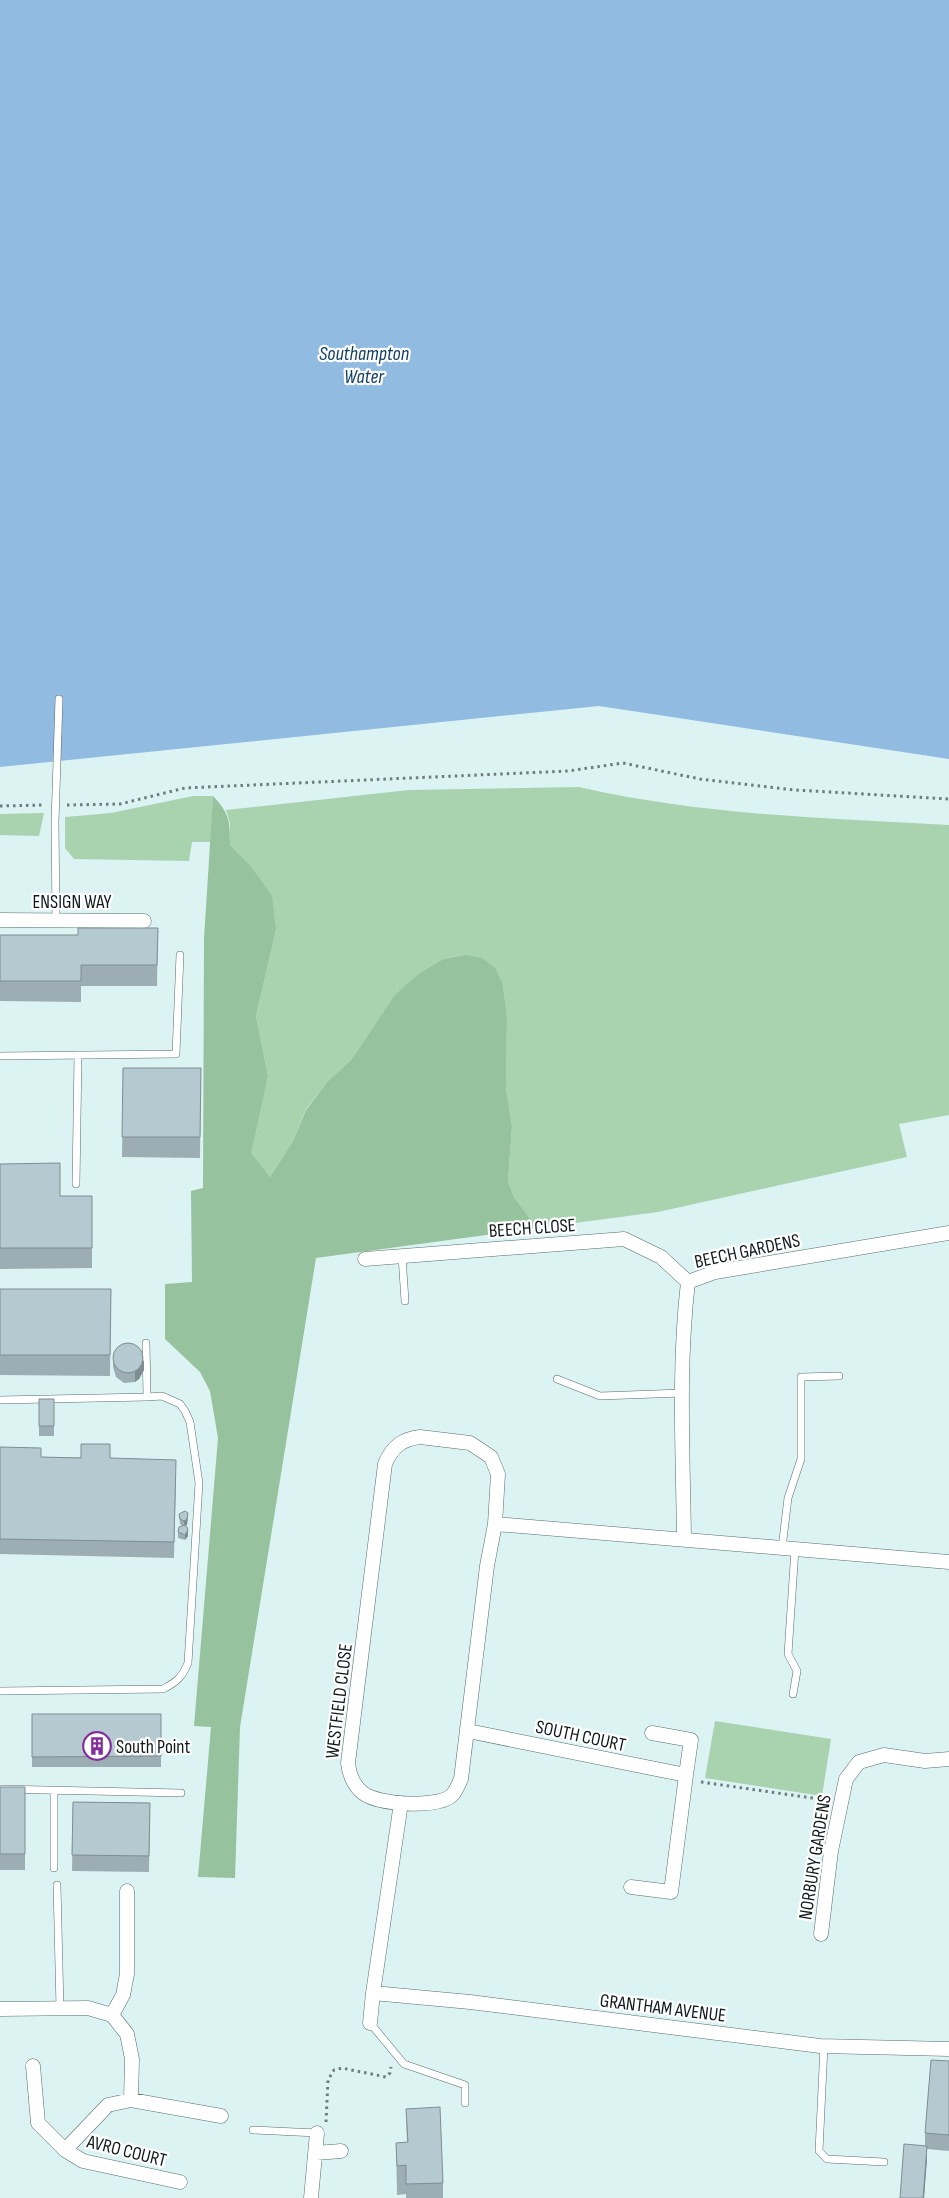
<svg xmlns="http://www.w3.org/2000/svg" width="949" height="2198" viewBox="0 0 949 2198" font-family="'Sofia Sans Condensed',sans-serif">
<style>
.green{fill:#a9d2af}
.forest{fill:#96c29d}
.water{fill:#91bbe0}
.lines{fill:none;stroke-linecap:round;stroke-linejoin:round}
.service-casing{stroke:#586c6c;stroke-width:8}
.minor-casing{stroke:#586c6c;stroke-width:15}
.path{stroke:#6d7c7c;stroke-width:3;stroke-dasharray:2.5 4;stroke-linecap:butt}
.service{stroke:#fff;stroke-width:7}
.minor{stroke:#fff;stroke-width:14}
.wall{fill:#9cadb4}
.shaded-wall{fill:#7f8d92}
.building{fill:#b5c9d1;stroke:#7f8d92}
.labels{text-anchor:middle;stroke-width:4.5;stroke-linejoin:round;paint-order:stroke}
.street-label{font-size:19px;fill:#101818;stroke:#fff}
.poi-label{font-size:19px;fill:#101818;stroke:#fff;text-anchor:start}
.water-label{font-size:20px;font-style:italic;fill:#104064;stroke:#fff}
</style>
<rect width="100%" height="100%" fill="#dcf3f4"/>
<path class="green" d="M579 787C700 815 825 818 949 825V1115L899 1124 907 1157 658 1212 537 1228 514 1197 508 1181 512 1126 506 1088 507 1016 503 985 465 955 443 959 421 972 372 1029 351 1060 327 1082 306 1109 293 1141 270 1177 250 1153 268 1076 256 1016 276 930 249 864 230 845V824L226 810 409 790Z
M193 796H213L211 842H192L189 861 74 859 65 848V817L111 813Z
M44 813 39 836 0 835V814Z
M715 1721 831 1739 822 1796 705 1778Z"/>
<path class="forest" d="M213 796C230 814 230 822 230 845L249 864 272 896 276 930 256 1016 268 1076 251 1153 270 1177 293 1141 306 1110 327 1082 351 1060 395 995 421 972 443 959 465 955 482 958 495 968 503 985 507 1016 506 1088 512 1126 508 1181 514 1197 537 1228 316 1258 240 1727 235 1878 198 1877 211 1727 194 1726 218 1438 210 1391 200 1372 165 1339V1284L192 1282 191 1191 203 1188 204 939Z"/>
<path class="water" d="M0 0H949V759L599 706 0 767Z"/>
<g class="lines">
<defs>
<path id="service" d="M56 920 55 822 59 699
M0 1056 176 1054 180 955
M76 1184 78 1055
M402 1256 405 1301
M557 1379 600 1396 682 1393
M0 1400 147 1397 146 1343
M782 1548 788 1498 801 1459V1377L839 1376
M0 1691 163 1689C177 1682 182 1677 188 1663L199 1483 190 1422 185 1411 180 1404 162 1396 147 1397
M793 1694 797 1671 788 1654 795 1549
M0 1789 181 1793
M54 1790V1868
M57 1885 60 2008
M370 2023 404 2064 465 2085V2103
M824 2046 819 2151 827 2159 884 2162
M253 2130 317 2133"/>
<path id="minor" d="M0 920 144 921
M365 1259 624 1239 661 1257 688 1282
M420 1437 470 1443 491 1457 498 1474 495 1524 487 1566 461 1779C458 1785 456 1792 451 1796 436 1808 379 1805 363 1793 354 1786 349 1774 348 1763L385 1464C392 1447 402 1439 420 1437Z
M495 1524 949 1562
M684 1539C683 1454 678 1367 688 1282L715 1272 949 1233
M468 1731 686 1775 671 1892 631 1887
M652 1733 691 1740 686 1775
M401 1803 373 1993 470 2002 820 2046 949 2049
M821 1934 831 1851 846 1779 859 1762 884 1755 925 1761 949 1759
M0 2009 88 2008 112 2015 127 2034 132 2059 131 2100
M112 2015 123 1995 127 1974V1891
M370 2023 373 1993
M33 2066 38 2123 65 2150 83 2161 180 2182
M65 2150 108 2105 131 2100 221 2116
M316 2153 341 2151
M311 2198 317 2133"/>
</defs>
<use href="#service" class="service-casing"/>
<use href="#minor" class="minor-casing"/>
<path class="path" d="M67 805 120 804 185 788 568 771 623 763 700 779 795 790 949 799
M0 806 44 805
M701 1782 826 1800
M326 2122 328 2080 334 2070 342 2068 386 2077 390 2073 391 2067"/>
<use href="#service" class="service"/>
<use href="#minor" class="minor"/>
</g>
<path class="wall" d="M158 928 157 986H81V1002L0 1001V935H78Z
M123 1068H201L200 1158 122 1157Z
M0 1164 60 1196H92V1268L0 1269Z
M0 1289H111L110 1376 0 1375Z
M113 1357 144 1370 139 1379 135 1382 124 1383 116 1377 113 1367Z
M39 1399H54V1436H39Z
M0 1447 41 1457 110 1458 176 1475 174 1558 0 1554Z
M179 1514 188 1519 187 1525 185 1526 188 1536 185 1540 178 1538V1532L183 1526 180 1524Z
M32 1714H161V1767H32Z
M0 1787H25V1870H0Z
M73 1802 150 1803 149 1872 72 1871Z
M949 2061V2151L927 2149 924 2198H900L925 2145V2133Z
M406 2109 443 2183V2198H406V2194L397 2195 396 2143 407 2142Z"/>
<path class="shaded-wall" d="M144 1360V1370L139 1379 135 1382V1372Z
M188 1513 187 1525 184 1526V1521Z
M188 1530V1536L185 1540V1535Z
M927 2146V2161L924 2198H923Z"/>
<path class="building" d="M78 928H158L157 965H81V981H0V935H78Z
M123 1068H201L200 1137H122Z
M60 1163V1196H92V1248H0V1164Z
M0 1289H111L110 1355H0Z
M113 1358a15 15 0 1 1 30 0a15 15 0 1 1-30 0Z
M39 1399H54V1426H39Z
M81 1444H110V1458L176 1460 174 1542 0 1539V1447L41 1448V1457L81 1458Z
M185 1511 188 1513 187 1519 184 1521 180 1519 179 1514Z
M184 1525 187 1527 188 1530 185 1535 178 1532 179 1527Z
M32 1714H161V1756L32 1757Z
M0 1787H25V1854H0Z
M73 1802 150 1803 149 1856 72 1855Z
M931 2060 949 2061V2135L925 2133Z
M440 2107 443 2183 406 2184V2165L397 2166 396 2143 408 2142 406 2109Z
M904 2144 927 2146 923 2198H900Z"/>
<defs>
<symbol id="building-ring" viewBox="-11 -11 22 22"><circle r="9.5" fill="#fff" stroke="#842e9b" stroke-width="1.5"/><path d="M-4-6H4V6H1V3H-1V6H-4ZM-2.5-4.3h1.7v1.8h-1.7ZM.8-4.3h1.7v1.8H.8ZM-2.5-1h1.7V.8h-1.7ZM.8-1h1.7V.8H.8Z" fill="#842e9b"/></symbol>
</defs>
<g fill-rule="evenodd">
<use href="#building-ring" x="81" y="1730" width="32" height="32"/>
</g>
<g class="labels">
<g class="street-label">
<text x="72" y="908">ENSIGN WAY</text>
<text transform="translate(532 1227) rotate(-4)" y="7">BEECH CLOSE</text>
<text transform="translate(747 1250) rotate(-12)" y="7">BEECH GARDENS</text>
<text transform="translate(338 1701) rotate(-83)" y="7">WESTFIELD CLOSE</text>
<text transform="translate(581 1735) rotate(12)" y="7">SOUTH COURT</text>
<text transform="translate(814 1857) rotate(-81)" y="7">NORBURY GARDENS</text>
<text transform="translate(663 2007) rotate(7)" y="7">GRANTHAM AVENUE</text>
<text transform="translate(127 2150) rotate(14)" y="7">AVRO COURT</text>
</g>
<g class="poi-label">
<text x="116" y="1753">South Point</text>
</g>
<g class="water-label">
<text x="364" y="360">Southampton<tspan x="364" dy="23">Water</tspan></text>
</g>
</g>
</svg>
